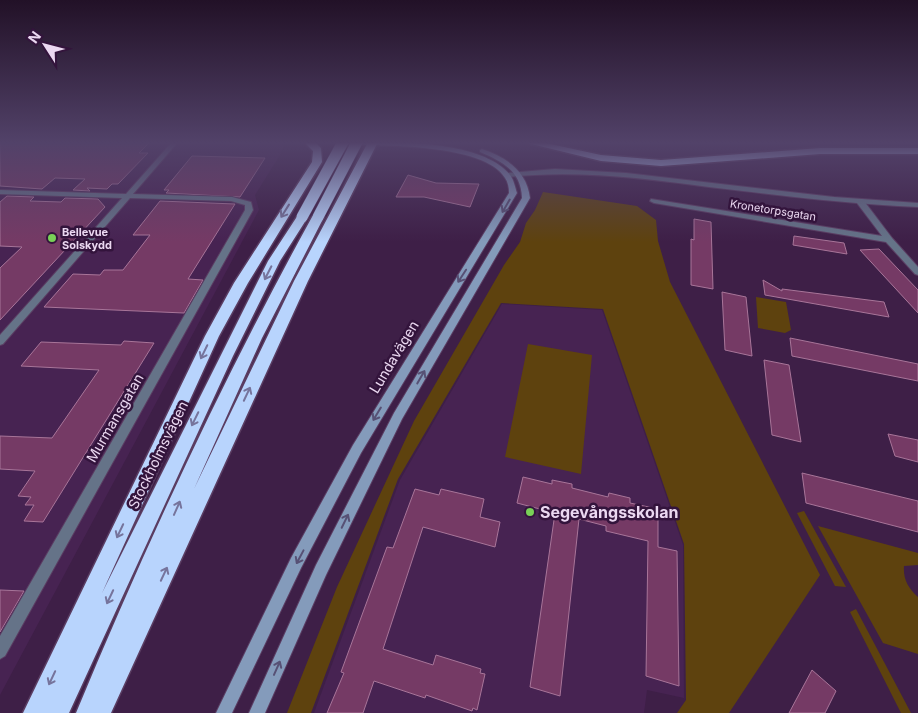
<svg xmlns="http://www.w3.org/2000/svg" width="918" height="713" viewBox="0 0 918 713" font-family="Inter,sans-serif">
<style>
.built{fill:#472352}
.green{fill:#5e420e}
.building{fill:#753a65;stroke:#a87599}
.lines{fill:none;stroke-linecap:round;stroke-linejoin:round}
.minor-casing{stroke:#5a3d62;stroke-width:2}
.tertiary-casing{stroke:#5a3d62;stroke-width:2}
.secondary-casing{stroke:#5a3d62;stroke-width:2}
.motorway-casing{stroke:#5a3d62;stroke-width:3}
.minor{fill:#657388;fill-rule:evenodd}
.tertiary{fill:#657388;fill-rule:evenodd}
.secondary{fill:#849bbb;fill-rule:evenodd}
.motorway{fill:#b8d4fd;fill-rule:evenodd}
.motorway-bridge-casing{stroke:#5a3d62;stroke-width:12;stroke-linecap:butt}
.motorway-bridge{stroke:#b8d4fd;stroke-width:11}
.oneway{stroke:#575175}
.oneway2{stroke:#76749c}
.poi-dot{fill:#79d157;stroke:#33143c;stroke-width:2}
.labels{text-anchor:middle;stroke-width:5;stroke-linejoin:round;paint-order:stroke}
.far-street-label{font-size:11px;fill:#ebd8f1;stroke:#33143c}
.far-poi-label{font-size:11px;font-weight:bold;fill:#ebd8f1;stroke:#33143c;text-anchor:start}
.street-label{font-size:14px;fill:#ebd8f1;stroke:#33143c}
.near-poi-label{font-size:16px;font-weight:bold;fill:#ebd8f1;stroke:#33143c;text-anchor:start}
</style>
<rect width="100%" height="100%" fill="#3e1f47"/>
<path class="built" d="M0 142H285L280 155 255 195 259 210 0 695Z
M502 304 602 310 683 545 684 698 647 690 644 713H314L400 480Z"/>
<path class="green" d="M543 192 637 206 656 220 658 241 670 282 820 575 729 713H677L686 700 684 544 603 309 501 303 398 479 311 713H287L337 587 414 421 504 265 520 242 526 223 535 210Z
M756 297 786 302 791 330 785 333 758 328Z
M528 344 592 355 581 474 505 457Z
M804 511 846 587 835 586 797 513Z
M818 526 918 553V565L904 566C903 579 908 588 918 597V654L883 643Z
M856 609 911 713H901L850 612Z"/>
<path class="building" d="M0 142H150L139 153H148L118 184H112L107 189 87 188 90 191 73 190 85 179 55 178 42 189 0 186Z
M192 156 265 158 240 197 166 193 169 190H164Z
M408 175 436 183 479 184 470 207 424 197H396Z
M7 196 34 197 30 201 61 202 65 198 98 199 105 207 0 320V268L22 247 0 246V202Z
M160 201 235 204 188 279 203 280 184 313 44 307 73 274 100 275 104 270H123L150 235H133Z
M694 219 711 222 713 289 691 285V239L694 240Z
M794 236 844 243 847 254 793 245Z
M879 249 918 290V313L860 250Z
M763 280 782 291V289L884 302 889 317 765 295Z
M722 292 746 297 752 356 725 350Z
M790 338 918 364V381L792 356Z
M124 341 154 343 43 522 24 521 34 505H25L31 497 18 496 35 471 0 469V436L52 438 99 370 21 366 41 342 121 345Z
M764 360 789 365 801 442 772 435Z
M888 434 918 440V462L895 456Z
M802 473 918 501V532L806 503Z
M523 477 552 484V480L572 484V488L608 497 609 493 630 498V503L658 509V547L677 551 679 686 646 676 648 541 606 531V526L579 519 560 696 530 687 555 513 517 503Z
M415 489 439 495 441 489 484 499 480 517 500 522 495 547 423 527 383 649 433 665 436 655 481 669 480 673 485 674 477 710 473 708 472 711 426 695 425 698 374 681 363 713H327L344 673 341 672 387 547 393 548Z
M0 590 24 591 0 632Z
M812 670 836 691 825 713H789Z"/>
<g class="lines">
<defs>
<path id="minor" d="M172 142H178L133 194 232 197 251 202 253 210 5 656 0 659V636L245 210V205L231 201 130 198 3 344 0 345V335L122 198 0 194V190L126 194Z
M651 199 882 236 857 203 861 201H864L892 238 918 267V275L915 274 886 242 654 203 650 201Z"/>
<path id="tertiary" d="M555 169 626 173 834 197 918 203V207C848 204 779 195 709 187 642 178 576 170 508 177L505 175 508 173Z"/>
<path id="secondary" d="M339 142C382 142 481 138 510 175 514 180 515 187 517 193L361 453 301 568 232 713H216L291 558 353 445 509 193C509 188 508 182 505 178 484 143 380 146 342 144Z
M482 149C506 157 527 171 530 198L402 419 326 575 265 713H249L316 565 394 413 522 198C521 171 503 162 480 152V150Z"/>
<path id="motorway" d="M304 142H315L321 148 322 162 248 283 219 336 102 593 268 261 298 215H306L308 217 280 261 233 356 69 713H23L205 336 234 283 312 162 313 151Z
M368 142H378L308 281 111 713H76C146 544 224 377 312 217L314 215H322L324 217 262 338 194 489 294 281Z
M523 142H541L601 155 661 160 820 148H918V154H820L661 166 601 161Z"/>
</defs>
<use href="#minor" class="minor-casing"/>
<use href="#tertiary" class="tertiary-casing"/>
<use href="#secondary" class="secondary-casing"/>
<use href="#motorway" class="motorway-casing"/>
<use href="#minor" class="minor"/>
<use href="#tertiary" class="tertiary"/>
<use href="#secondary" class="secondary"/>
<use href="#motorway" class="motorway"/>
<defs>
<path id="motorway-bridge" d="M302 217 343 142
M318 217 357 142"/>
</defs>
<use href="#motorway-bridge" class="motorway-bridge-casing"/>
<use href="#motorway-bridge" class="motorway-bridge"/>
</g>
<defs><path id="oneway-shaft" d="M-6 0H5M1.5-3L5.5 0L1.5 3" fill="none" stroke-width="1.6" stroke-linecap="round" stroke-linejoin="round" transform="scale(1.25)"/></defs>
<g class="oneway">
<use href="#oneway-shaft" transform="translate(506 206) rotate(120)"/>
<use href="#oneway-shaft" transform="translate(462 276) rotate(123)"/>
<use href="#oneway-shaft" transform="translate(421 377) rotate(-60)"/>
<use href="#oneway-shaft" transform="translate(377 414) rotate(121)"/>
<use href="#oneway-shaft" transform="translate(345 521) rotate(-64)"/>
<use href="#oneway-shaft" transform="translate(300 557) rotate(118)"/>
<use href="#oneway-shaft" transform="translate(277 668) rotate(-66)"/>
</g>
<g class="oneway2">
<use href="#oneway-shaft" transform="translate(285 211) rotate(122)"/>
<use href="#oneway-shaft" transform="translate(268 273) rotate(117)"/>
<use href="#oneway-shaft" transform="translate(204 352) rotate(116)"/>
<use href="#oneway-shaft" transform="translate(247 394) rotate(-65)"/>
<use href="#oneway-shaft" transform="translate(195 419) rotate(116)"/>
<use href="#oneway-shaft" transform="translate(177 508) rotate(-66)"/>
<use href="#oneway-shaft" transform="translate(120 531) rotate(115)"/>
<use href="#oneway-shaft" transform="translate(164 574) rotate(-65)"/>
<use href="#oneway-shaft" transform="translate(110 597) rotate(115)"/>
<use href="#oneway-shaft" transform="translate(52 678) rotate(115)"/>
</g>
<linearGradient id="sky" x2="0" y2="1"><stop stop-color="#221127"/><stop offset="0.59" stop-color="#524269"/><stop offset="1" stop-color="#524269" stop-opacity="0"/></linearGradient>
<rect width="918" height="242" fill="url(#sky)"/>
<g class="poi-dot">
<circle cx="52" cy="238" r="5"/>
<circle cx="530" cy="512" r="5"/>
</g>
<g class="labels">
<g class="far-street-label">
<text transform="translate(773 210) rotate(9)" y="4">Kronetorpsgatan</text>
</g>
<g class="far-poi-label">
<text x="62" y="236">Bellevue<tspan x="62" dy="13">Solskydd</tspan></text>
</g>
<g class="street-label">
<text transform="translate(394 357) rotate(-59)" y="5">Lundavägen</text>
<text transform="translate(115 418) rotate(-60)" y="5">Murmansgatan</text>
<text transform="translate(158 455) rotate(-64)" y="5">Stockholmsvägen</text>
</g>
<g class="near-poi-label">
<text x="540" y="518">Segevångsskolan</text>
</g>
</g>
<g transform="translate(45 45) rotate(306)" stroke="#33143c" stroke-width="4" paint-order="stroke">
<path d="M0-4L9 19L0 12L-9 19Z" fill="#ebd8f1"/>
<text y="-8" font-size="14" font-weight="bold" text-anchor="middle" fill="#ebd8f1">N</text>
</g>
</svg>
